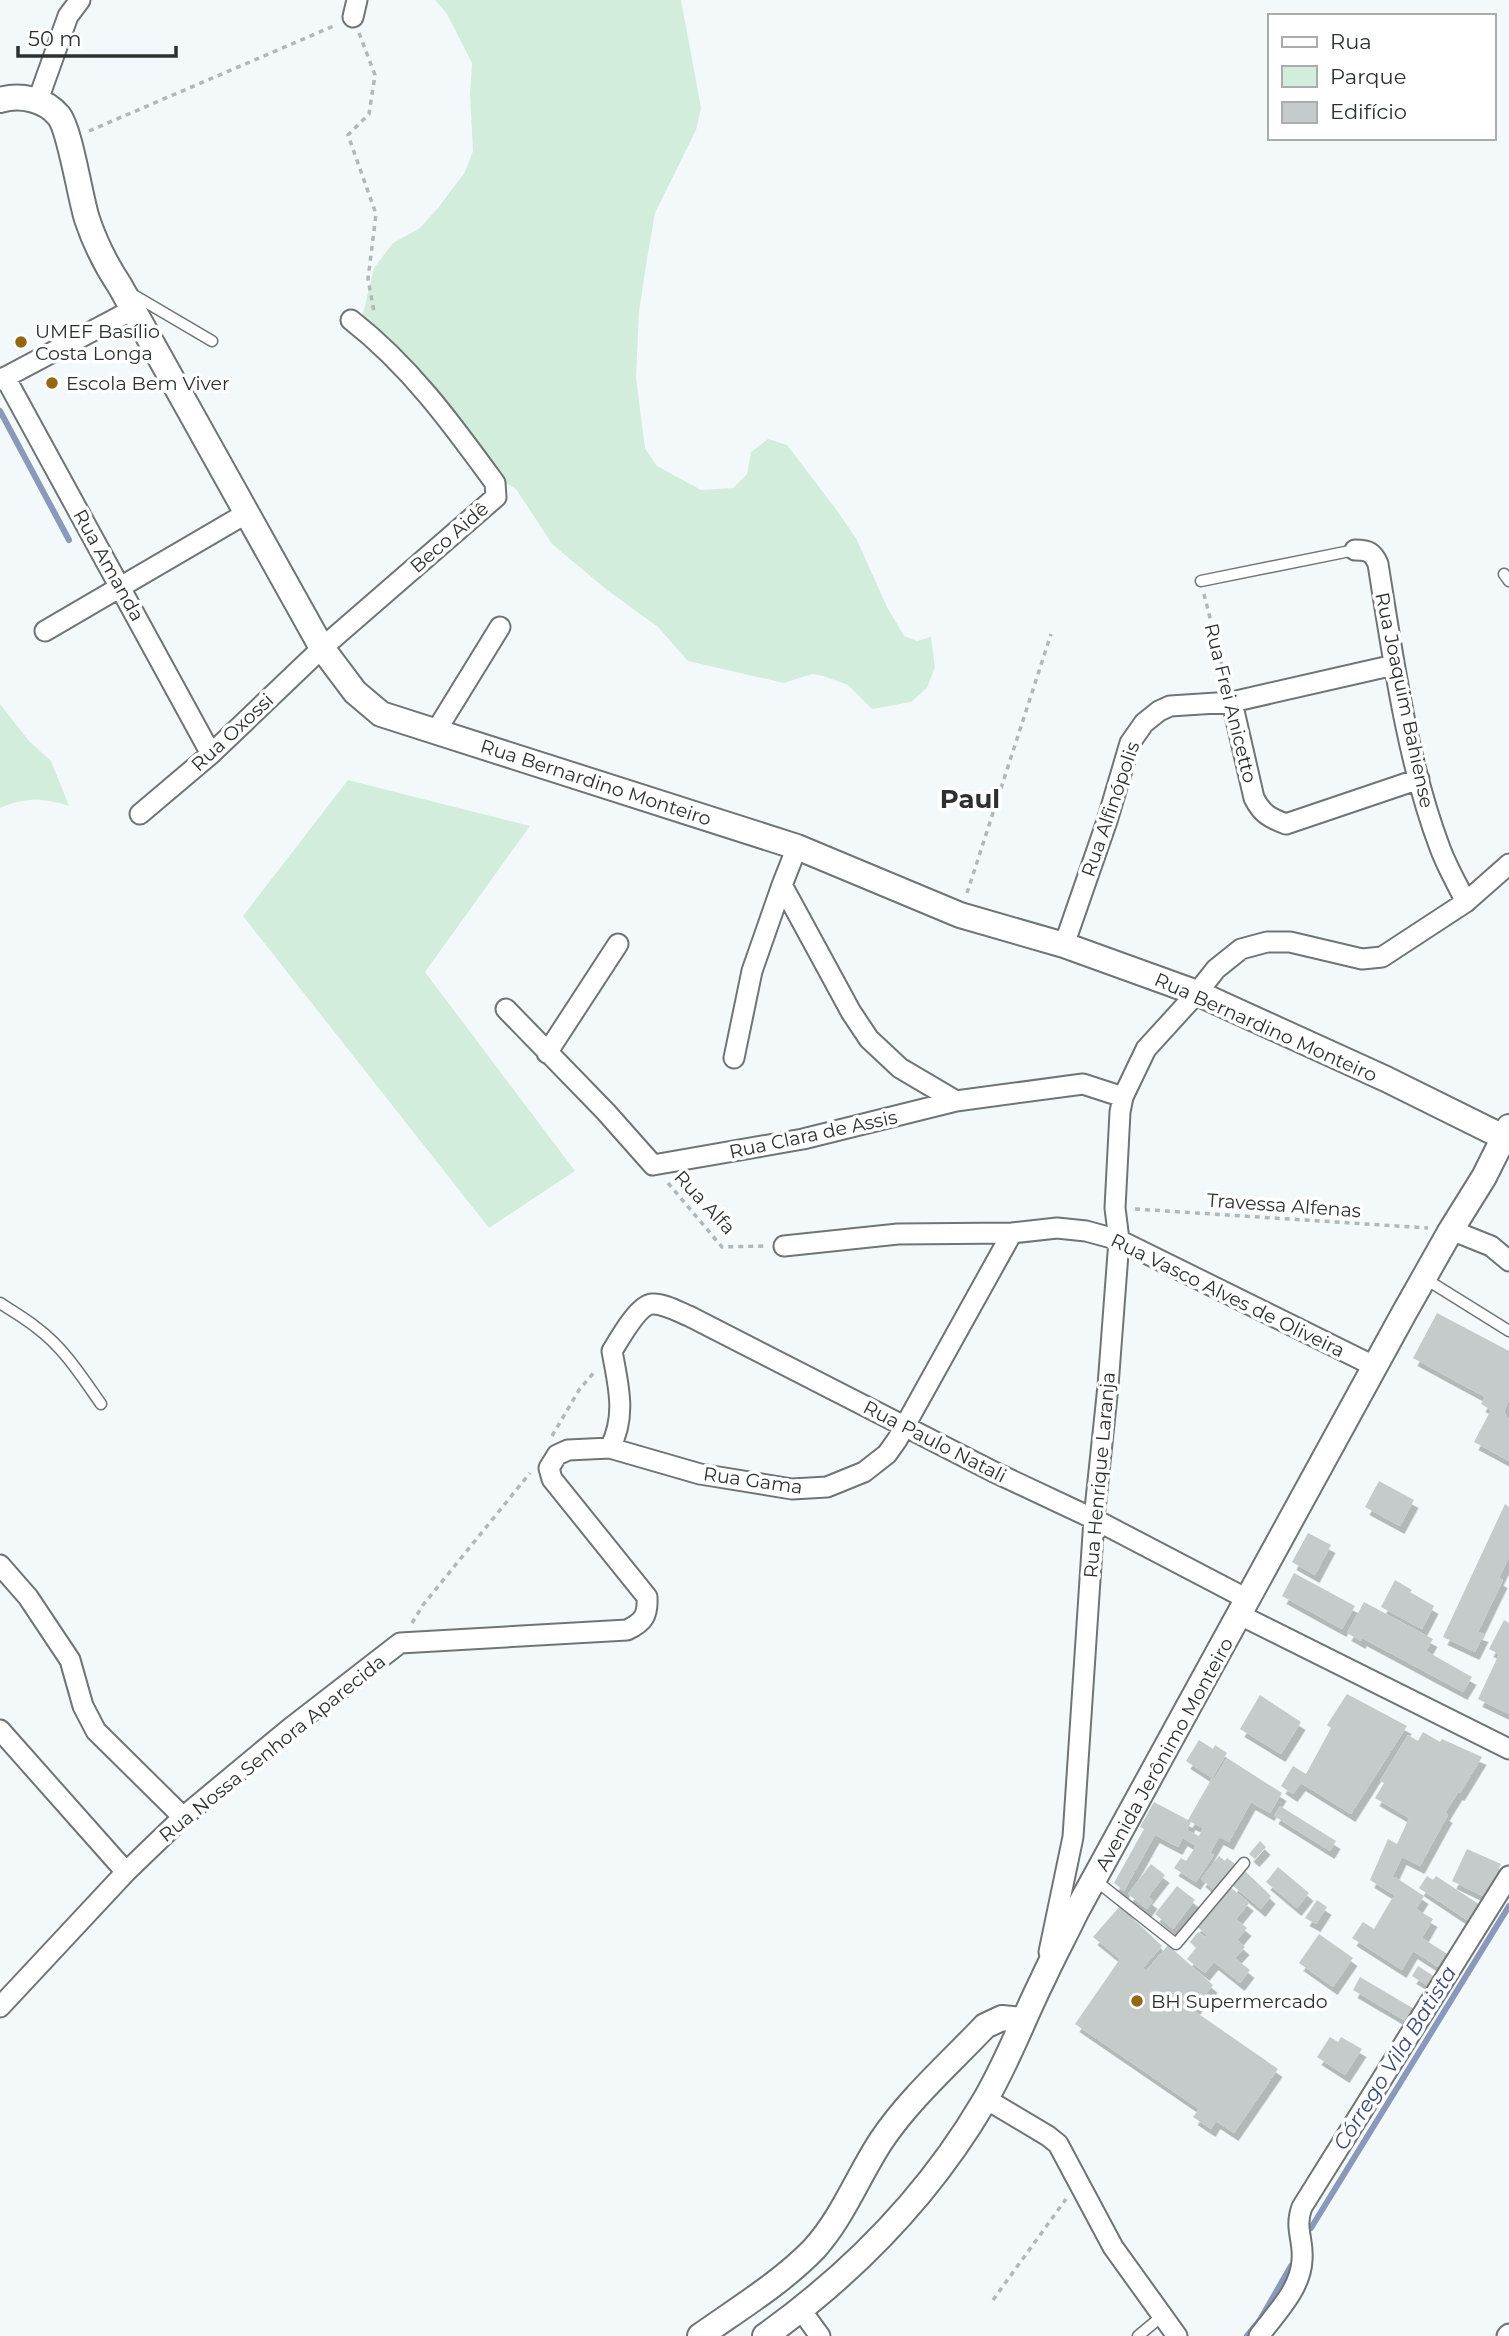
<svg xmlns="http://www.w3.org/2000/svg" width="1509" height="2336" viewBox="0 0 1509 2336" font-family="Montserrat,sans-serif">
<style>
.green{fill:#d2eddc}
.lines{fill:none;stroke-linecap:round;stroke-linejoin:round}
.stream{stroke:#8998bb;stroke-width:6}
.building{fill:#c5cbca;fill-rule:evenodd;filter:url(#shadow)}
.service-casing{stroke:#6f7475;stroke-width:13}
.minor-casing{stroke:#6f7475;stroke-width:23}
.tertiary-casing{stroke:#6f7475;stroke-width:28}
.path{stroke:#b2b7b8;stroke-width:3.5;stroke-dasharray:5 5;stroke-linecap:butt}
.service{stroke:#fff;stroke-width:10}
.minor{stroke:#fff;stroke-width:19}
.tertiary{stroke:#fff;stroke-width:24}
.poi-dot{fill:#946714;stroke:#fff;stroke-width:2.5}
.labels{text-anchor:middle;stroke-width:7;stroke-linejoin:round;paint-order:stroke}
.poi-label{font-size:19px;fill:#2d3030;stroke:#fff;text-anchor:start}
.street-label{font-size:19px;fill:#2d3030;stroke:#fff}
.water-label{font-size:21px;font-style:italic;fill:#38497a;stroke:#fff}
.district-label{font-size:26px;font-weight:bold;fill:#2d3030;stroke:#fff}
</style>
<defs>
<filter id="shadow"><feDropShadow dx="4.5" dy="8" stdDeviation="0" flood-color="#0004"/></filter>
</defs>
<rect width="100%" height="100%" fill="#f3f9fa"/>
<path class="green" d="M435 0H681L701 108 696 130 655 213 646 265 639 312 636 378 645 448 657 466 701 490 733 488 747 474 751 452 768 439 787 445 835 508 856 538 887 607 904 636 917 641 931 637 935 667 927 688 911 702 872 709 848 685 823 676 812 674 784 683 688 661 658 627 607 590 552 544 516 489 495 477 403 378 387 366 364 340 360 326 374 268 393 243 420 228 438 208 465 172 473 151 470 94 472 63 447 14Z
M0 704 29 741 51 761 69 806C43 798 26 797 0 808Z
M348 780 530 826 425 972 575 1171 489 1228 243 916Z"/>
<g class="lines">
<path class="stream" d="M0 411 69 540
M1311 2228 1509 1906
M1247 2336 1260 2320 1291 2266"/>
</g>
<path class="building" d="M1437 1313 1509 1351V1401L1504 1411 1509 1422V1461L1474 1442 1491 1410 1481 1404 1485 1397 1413 1358Z
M1379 1481 1414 1500 1400 1526 1365 1507Z
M1505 1504 1509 1507V1557L1499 1578 1503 1580 1478 1632 1484 1634 1475 1652 1443 1637Z
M1308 1533 1331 1545 1315 1575 1292 1562Z
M1294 1573 1355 1606 1342 1629 1282 1596Z
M1395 1580 1412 1590 1410 1592 1434 1606 1422 1629 1381 1607Z
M1364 1602 1433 1639 1426 1651 1472 1677 1463 1692 1362 1638 1361 1641 1347 1633Z
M1504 1620 1509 1623V1714L1478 1699 1499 1654 1489 1649Z
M1347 1694 1407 1726 1351 1814 1301 1783 1293 1794 1281 1786 1293 1766 1306 1774 1331 1728 1327 1725Z
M1260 1695 1301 1722 1281 1754 1240 1729Z
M1423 1732 1440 1742 1442 1739 1482 1757 1460 1793 1458 1792 1445 1813 1448 1815 1420 1866 1402 1857 1391 1880 1395 1877 1424 1896 1416 1909 1433 1919 1422 1938 1449 1955 1441 1969 1413 1951 1402 1970 1352 1938 1363 1922 1374 1929 1394 1895 1370 1880 1388 1839 1397 1844 1409 1818 1375 1798 1384 1783 1380 1781 1408 1735 1418 1741Z
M1199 1740 1213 1749 1215 1745 1227 1753 1212 1778 1214 1779 1227 1758 1282 1793 1270 1813 1251 1802 1229 1842 1219 1837 1210 1853 1214 1855 1196 1882 1174 1868 1181 1858 1186 1861 1196 1846 1183 1838 1178 1847 1155 1835 1124 1891 1114 1883 1144 1829 1140 1827 1154 1802 1188 1820 1212 1778 1186 1761ZM1191 1822 1203 1828 1199 1836 1187 1830Z
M1280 1806 1336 1841 1330 1851 1274 1816Z
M1260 1841 1266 1847 1255 1859 1249 1854Z
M1467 1849 1501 1864 1485 1897 1452 1881Z
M1219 1856 1225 1861 1227 1858 1235 1864 1214 1890 1201 1879Z
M1151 1864 1165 1875 1148 1897 1153 1901 1147 1909 1128 1894Z
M1278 1867 1309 1893 1297 1908 1266 1882Z
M1244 1870 1271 1896 1261 1909 1232 1885Z
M1427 1876 1433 1880 1436 1876 1480 1905 1470 1922 1419 1888Z
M1177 1886 1195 1900 1173 1929 1155 1914Z
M1229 1886 1249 1903 1236 1919 1247 1928 1237 1940 1245 1947 1235 1958 1250 1970 1240 1983 1214 1962 1205 1973 1187 1959 1196 1948 1190 1942 1198 1932 1205 1937 1207 1935 1195 1925Z
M1317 1900 1327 1907 1316 1924 1305 1918Z
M1120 1906 1162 1946 1143 1968 1146 1971 1168 1945 1213 1985 1193 2010 1278 2069 1234 2133 1216 2121 1211 2129 1193 2117 1199 2109 1075 2024 1120 1959 1093 1937Z
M1319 1934 1353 1958 1333 1987 1299 1963Z
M1418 1966 1435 1977 1428 1986 1412 1976Z
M1360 1977 1416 2010 1409 2023 1353 1990Z
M1330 2037 1338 2042 1341 2037 1362 2049 1345 2075 1317 2057Z"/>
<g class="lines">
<defs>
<path id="service" d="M132 294 212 341
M1504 574 1509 581
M1201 581 1355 550
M1424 1278 1509 1331
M0 1303C12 1311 26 1319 37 1328 64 1348 82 1377 101 1404
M1095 1880 1176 1944 1244 1863
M1138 2336 1162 2316"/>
<path id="minor" d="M353 17 357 0
M38 100 68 16 80 0
M5 377 211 754
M0 380 132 310
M1355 550C1368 550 1373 552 1378 564 1393 657 1407 761 1440 848 1447 867 1457 884 1466 902
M45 631 247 513
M1232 702 1254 798C1262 814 1270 818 1286 824L1419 779
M436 731 500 627
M140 814 211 754 322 648 496 497 495 483C452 424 410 366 351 320
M782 885 851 1012 869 1039 900 1068 956 1101
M1064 945 1107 821 1130 743 1144 723 1159 711 1170 706 1232 702 1394 665
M506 1009 606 1112 653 1165 803 1139 956 1101 1083 1084 1123 1097
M547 1053 618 944
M734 1058 752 971 782 885 797 847
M1451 1230 1491 1246 1509 1261
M784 1246 898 1234 1012 1233 1057 1228 1086 1231 1119 1240 1376 1367
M610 1448C627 1415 618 1385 612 1351 619 1340 638 1305 652 1304 663 1303 679 1312 689 1316L994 1472 1094 1519 1249 1600
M0 1565 28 1597 70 1660 83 1706 96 1731 183 1817
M1240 1615 1509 1749
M0 1730 126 1872
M1049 1952 1073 1837 1094 1519 1108 1386 1119 1240 1115 1208 1120 1112 1123 1097 1146 1049 1197 993 1216 969 1241 949 1267 942H1290L1362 959 1382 957 1466 902 1509 864
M0 2007 126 1872 183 1817 289 1729 400 1643 627 1630C644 1622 648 1615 647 1597L552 1479 549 1468 557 1455 568 1450 610 1448 700 1474 792 1489 827 1487 864 1472 887 1454 897 1440 1012 1233
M986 2099 1048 2136 1058 2144 1113 2247 1177 2336
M801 2310 820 2336
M1259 2336C1275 2314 1301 2289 1302 2260 1304 2240 1294 2228 1302 2207L1509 1876
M1507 2336 1509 2334"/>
<path id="tertiary" d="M0 100C20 94 45 99 59 116 70 130 80 197 87 219 95 243 106 265 120 286L322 648 355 692 381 714 797 847 960 915 1064 945 1197 993 1386 1079 1503 1137
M700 2336C738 2309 781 2283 814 2249 843 2217 858 2176 881 2141 909 2099 950 2063 985 2026L1002 2018 1024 2020
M765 2336C853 2273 930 2194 985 2100 1008 2061 1023 2019 1043 1979 1053 1957 1065 1935 1076 1912L1403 1315 1451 1230 1484 1177 1509 1127"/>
</defs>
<use href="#service" class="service-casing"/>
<use href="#minor" class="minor-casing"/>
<use href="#tertiary" class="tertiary-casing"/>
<path class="path" d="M359 33 375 75 369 114 348 135 376 214 368 279 374 312
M89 131 336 25
M1204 594 1227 685
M967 893 1051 634
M668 1183 722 1247 764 1246
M1135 1209 1428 1228
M552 1436 579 1390 596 1370
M412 1623 423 1605 530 1473
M993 2300 1066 2199"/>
<use href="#service" class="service"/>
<use href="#minor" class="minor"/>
<use href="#tertiary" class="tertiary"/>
</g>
<g class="poi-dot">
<circle cx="21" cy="342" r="7"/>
<circle cx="52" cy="383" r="7"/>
<circle cx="1137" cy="2001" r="7"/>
</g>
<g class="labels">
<g class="poi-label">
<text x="35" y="338">UMEF Basílio<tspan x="35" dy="22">Costa Longa</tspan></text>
<text x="66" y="390">Escola Bem Viver</text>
<text x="1151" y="2008">BH Supermercado</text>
</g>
<g class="street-label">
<text transform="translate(449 537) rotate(-41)" y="7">Beco Aidê</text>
<text transform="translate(109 565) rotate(61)" y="7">Rua Amanda</text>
<text transform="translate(1405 700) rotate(78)" y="7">Rua Joaquim Bahiense</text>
<text transform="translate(1231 703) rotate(76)" y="7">Rua Frei Anicetto</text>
<text transform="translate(232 732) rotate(-43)" y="7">Rua Oxossi</text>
<text transform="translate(596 782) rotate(18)" y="7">Rua Bernardino Monteiro</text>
<text transform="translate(1110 809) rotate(-71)" y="7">Rua Alfinópolis</text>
<text transform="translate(1266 1027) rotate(24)" y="7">Rua Bernardino Monteiro</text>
<text transform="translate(813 1134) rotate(-12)" y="7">Rua Clara de Assis</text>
<text transform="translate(705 1202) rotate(47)" y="7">Rua Alfa</text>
<text transform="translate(1284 1205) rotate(4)" y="7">Travessa Alfenas</text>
<text transform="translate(1228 1295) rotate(26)" y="7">Rua Vasco Alves de Oliveira</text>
<text transform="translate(935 1441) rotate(27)" y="7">Rua Paulo Natali</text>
<text transform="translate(1099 1475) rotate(-85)" y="7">Rua Henrique Laranja</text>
<text transform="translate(753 1480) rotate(8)" y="7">Rua Gama</text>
<text transform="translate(272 1748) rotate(-39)" y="7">Rua Nossa Senhora Aparecida</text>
<text transform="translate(1164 1754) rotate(-61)" y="7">Avenida Jerônimo Monteiro</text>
</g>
<g class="water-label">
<text transform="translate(1395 2058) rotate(-58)" y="7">Córrego Vila Batista</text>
</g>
<g class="district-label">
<text x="970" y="808">Paul</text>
</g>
</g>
<rect x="1268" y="14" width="228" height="126" fill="#ffffff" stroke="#abacac" stroke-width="2"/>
<rect x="1282" y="37" width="35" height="10" fill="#ffffff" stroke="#abacac" stroke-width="2"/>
<text x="1330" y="49" font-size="21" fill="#2d3030">Rua</text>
<rect x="1282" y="66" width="35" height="21" fill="#d2eddc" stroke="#abacac" stroke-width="2"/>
<text x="1330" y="84" font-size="21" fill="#2d3030">Parque</text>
<rect x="1282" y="102" width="35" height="21" fill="#c5cbca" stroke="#abacac" stroke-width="2"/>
<text x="1330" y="119" font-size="21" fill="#2d3030">Edifício</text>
<path d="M18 46v10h158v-10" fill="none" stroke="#2d3030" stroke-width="3.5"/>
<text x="28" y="46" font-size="21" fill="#2d3030" stroke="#ffffff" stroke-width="5" paint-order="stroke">50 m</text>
</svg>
